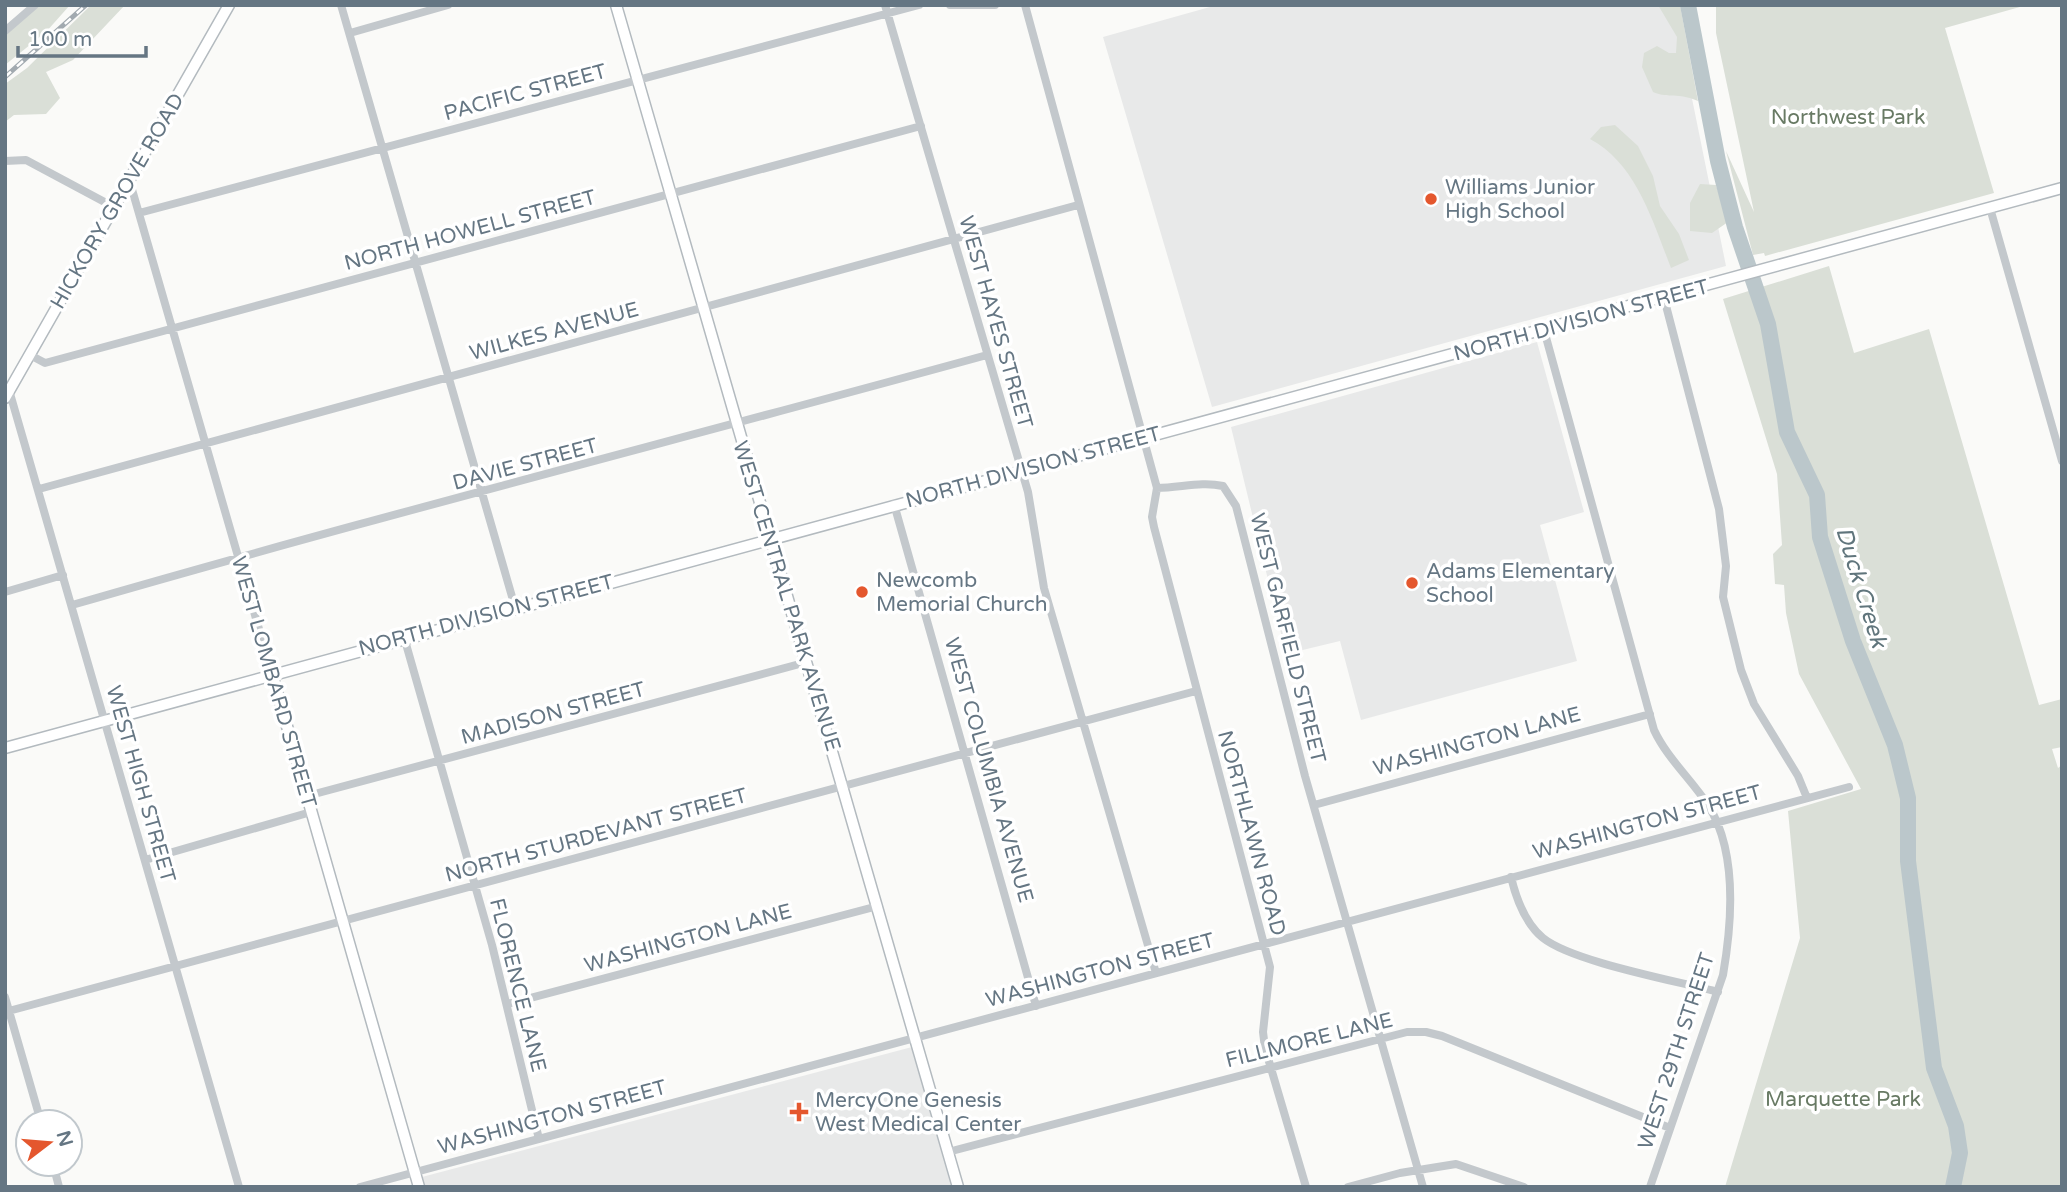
<svg xmlns="http://www.w3.org/2000/svg" width="2067" height="1192" viewBox="0 0 2067 1192" font-family="'Varela Round',sans-serif">
<style>
.built{fill:#e8e9e9}
.green{fill:#dadfd7}
.lines{fill:none;stroke-linecap:round;stroke-linejoin:round}
.river{stroke:#bbc7cb;stroke-width:16}
.secondary-casing{stroke:#b3babf;stroke-width:13}
.street{stroke:#c3c8cc;stroke-width:8}
.secondary{stroke:#fff;stroke-width:10}
.rail-casing{stroke:#a2aab0;stroke-width:5}
.rail{stroke:#fff;stroke-width:2.5;stroke-dasharray:8;stroke-linecap:butt}
.poi-dot{fill:#e4572e;stroke:#fff;stroke-width:2.5}
.labels{text-anchor:middle;stroke-width:7;stroke-linejoin:round;paint-order:stroke}
.street-label{font-size:21px;fill:#657683;stroke:#fff}
.park-label{font-size:21px;fill:#687a64;stroke:#fff}
.poi-label{font-size:21px;fill:#657683;stroke:#fff;text-anchor:start}
.water-label{font-size:23px;font-style:italic;fill:#60757c;stroke:#fff}
</style>
<rect width="100%" height="100%" fill="#fafaf8"/>
<path class="built" d="M1217 5H1673L1726 266 1212 407 1103 37Z
M1537 342 1584 512 1540 525 1577 661 1361 720 1340 641 1286 654 1231 427Z
M912 1047 953 1187H425L422 1177Z"/>
<path class="green" d="M40 5H70L46 32 5 65V35Z
M91 5H125L73 60 46 72 60 98 46 114 14 115 5 122V84L27 68Z
M1658 5H1680L1698 101C1677 92 1670 99 1653 92L1642 67 1644 53 1657 46 1669 53H1676L1677 37Z
M1716 5H2027L1945 28 1994 193 1765 256 1764 253 1753 255 1726 151 1754 212 1716 33Z
M1615 125 1638 146 1653 176 1660 206 1679 234 1689 260 1671 268C1653 222 1636 163 1590 139L1601 127Z
M1700 184 1716 185 1728 222 1712 233 1690 231V203Z
M1829 266 1854 353 1929 329 2039 705 2062 699V747L2052 749 2058 768 2062 765V1187H1725L1800 938 1788 811 1861 789 1799 674 1786 613 1784 585 1775 584 1773 554 1782 545 1777 474 1723 299Z"/>
<g class="lines">
<path class="river" d="M1688 5 1718 161 1735 227 1768 324 1787 432 1817 495 1820 537 1853 641 1895 745 1908 798V861L1934 1068 1956 1126 1960 1153 1953 1187"/>
<defs>
<path id="secondary" d="M616 5 958 1187
M5 398 229 5
M272 674 419 1187
M5 748 2062 188"/>
</defs>
<use href="#secondary" class="secondary-casing"/>
<path class="street" d="M341 5 515 607
M885 5 1028 492 1044 588 1156 973
M950 5H995
M1025 5 1157 488 1152 517 1154 527 1270 967 1263 1032 1265 1048 1306 1187
M5 31 35 5
M350 33 448 5
M5 161 26 160 112 206
M129 179 272 674
M1990 208 2062 461
M139 213 919 5
M1664 298 1719 509 1726 566 1723 597 1741 670 1754 704 1798 776 1807 798
M1544 330 1654 730C1667 758 1691 779 1708 805 1738 852 1732 923 1723 975L1650 1187
M30 355 45 363 921 126
M9 390 239 1187
M1157 488C1180 488 1201 481 1223 486L1236 506 1305 776 1423 1187
M39 489 1078 205
M894 504 1036 1006
M5 592 63 575
M72 605C375 517 682 439 987 355
M404 637 492 945 539 1139
M307 796 807 662
M1314 805 1650 714
M145 860 311 812
M1511 877C1516 898 1526 924 1543 938 1573 962 1677 981 1718 992
M5 997 41 1122
M508 1004 878 906
M5 1012 1196 691
M948 1152 1407 1032H1426L1442 1036 1670 1128
M53 1164 59 1187
M360 1187 1849 787
M1348 1187 1400 1173 1456 1164 1524 1187"/>
<use href="#secondary" class="secondary"/>
<defs>
<path id="rail" d="M5 77 86 5"/>
</defs>
<use href="#rail" class="rail-casing"/>
<use href="#rail" class="rail"/>
</g>
<g class="poi-dot">
<circle cx="1431" cy="199" r="7"/>
<circle cx="1412" cy="583" r="7"/>
<circle cx="862" cy="592" r="7"/>
<path d="M795.5 1101.5h7v7h7v7h-7v7h-7v-7h-7v-7h7z"/>
</g>
<g class="labels">
<g class="street-label">
<text transform="translate(525 92) rotate(-15)" y="7">PACIFIC STREET</text>
<text transform="translate(117 201) rotate(-60)" y="7">HICKORY GROVE ROAD</text>
<text transform="translate(470 230) rotate(-15)" y="7">NORTH HOWELL STREET</text>
<text transform="translate(1581 320) rotate(-15)" y="7">NORTH DIVISION STREET</text>
<text transform="translate(996 322) rotate(74)" y="7">WEST HAYES STREET</text>
<text transform="translate(554 331) rotate(-15)" y="7">WILKES AVENUE</text>
<text transform="translate(525 464) rotate(-15)" y="7">DAVIE STREET</text>
<text transform="translate(1033 467) rotate(-15)" y="7">NORTH DIVISION STREET</text>
<text transform="translate(787 596) rotate(73)" y="7">WEST CENTRAL PARK AVENUE</text>
<text transform="translate(486 615) rotate(-15)" y="7">NORTH DIVISION STREET</text>
<text transform="translate(1288 638) rotate(76)" y="7">WEST GARFIELD STREET</text>
<text transform="translate(274 682) rotate(74)" y="7">WEST LOMBARD STREET</text>
<text transform="translate(553 713) rotate(-15)" y="7">MADISON STREET</text>
<text transform="translate(1477 741) rotate(-15)" y="7">WASHINGTON LANE</text>
<text transform="translate(989 770) rotate(74)" y="7">WEST COLUMBIA AVENUE</text>
<text transform="translate(141 784) rotate(74)" y="7">WEST HIGH STREET</text>
<text transform="translate(1647 822) rotate(-15)" y="7">WASHINGTON STREET</text>
<text transform="translate(1252 833) rotate(75)" y="7">NORTHLAWN ROAD</text>
<text transform="translate(596 835) rotate(-15)" y="7">NORTH STURDEVANT STREET</text>
<text transform="translate(688 938) rotate(-15)" y="7">WASHINGTON LANE</text>
<text transform="translate(1100 970) rotate(-15)" y="7">WASHINGTON STREET</text>
<text transform="translate(518 985) rotate(76)" y="7">FLORENCE LANE</text>
<text transform="translate(1309 1040) rotate(-14)" y="7">FILLMORE LANE</text>
<text transform="translate(1676 1051) rotate(-72)" y="7">WEST 29TH STREET</text>
<text transform="translate(552 1117) rotate(-15)" y="7">WASHINGTON STREET</text>
</g>
<g class="park-label">
<text x="1848" y="124">Northwest Park</text>
<text x="1843" y="1106">Marquette Park</text>
</g>
<g class="poi-label">
<text x="1445" y="194">Williams Junior<tspan x="1445" dy="24">High School</tspan></text>
<text x="1426" y="578">Adams Elementary<tspan x="1426" dy="24">School</tspan></text>
<text x="876" y="587">Newcomb<tspan x="876" dy="24">Memorial Church</tspan></text>
<text x="815" y="1107">MercyOne Genesis<tspan x="815" dy="24">West Medical Center</tspan></text>
</g>
<g class="water-label">
<text transform="translate(1862 587) rotate(73)" y="8">Duck Creek</text>
</g>
</g>
<rect width="2067" height="1192" fill="none" stroke="#657683" stroke-width="14"/>
<g transform="translate(49 1143) rotate(74)"><circle r="33" fill="#ffffff" stroke="#c1c8cd" stroke-width="2"/>
<path d="M0-5L12 26L0 18L-12 26Z" fill="#e4572e"/>
<text y="-10" font-size="19" font-weight="bold" text-anchor="middle" fill="#657683">N</text>
</g>
<path d="M18 46v10h128v-10" fill="none" stroke="#657683" stroke-width="3.5"/>
<text x="28" y="46" font-size="21" fill="#657683" stroke="#ffffff" stroke-width="5" paint-order="stroke">100 m</text>
</svg>
